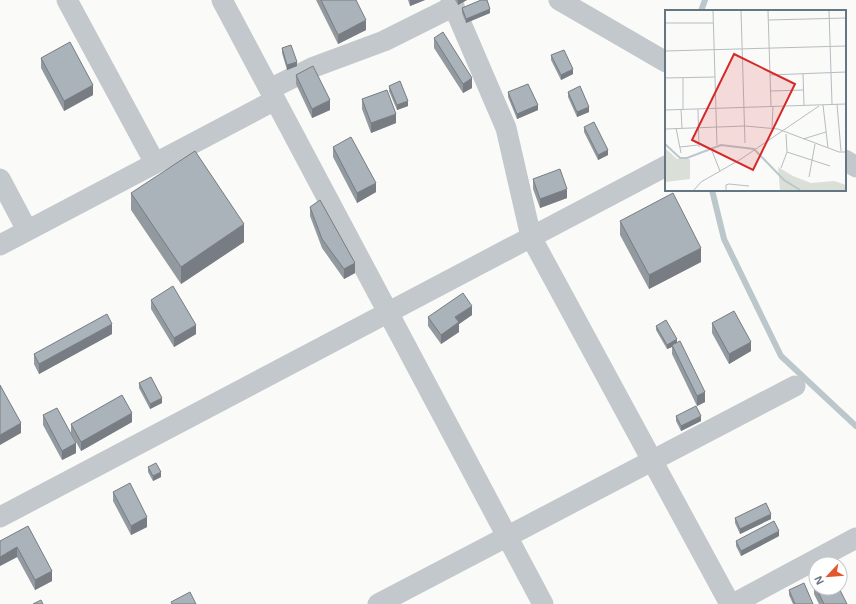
<svg xmlns="http://www.w3.org/2000/svg" width="856" height="604" viewBox="0 0 856 604" font-family="Arial,sans-serif">
<style>
.lines{fill:none;stroke-linecap:round;stroke-linejoin:round}
.stream{stroke:#bbc7cb;stroke-width:6}
.minor{stroke:#c3c8cc;stroke-width:21}
.wall{fill:#929a9f}
.shaded-wall{fill:#777d82}
.building{fill:#aab3b9;stroke:#777d82}
.inset-river{fill:none;stroke:#bbc7cb;stroke-width:2}
.inset-road{fill:none;stroke:#b5bdc2;stroke-width:1}
.view{fill:#d62828;fill-opacity:0.15;stroke:#d62828;stroke-width:2}
.inset-edge{fill:none;stroke:#657683;stroke-width:2}
</style>
<rect width="100%" height="100%" fill="#fafaf8"/>
<g class="lines">
<path class="stream" d="M701 11 705 0
M712 190 724 239 781 356 856 426"/>
<path class="minor" d="M67 0 155 163
M222 0 543 604
M451 0 506 128 531 237 730 604
M559 0 666 62
M270 89 314 67 384 41 454 6
M845 160 856 167
M0 179 27 230
M0 245 275 100
M0 517 666 166
M378 604 795 386
M733 604 856 538"/>
</g>
<path class="wall" d="M316 0H356L366 30 338 44Z
M408 0H425L410 6Z
M455 0H467L458 5Z
M488 2 490 13 466 23 462 13V8Z
M434 38 472 88 463 93 434 48Z
M282 48 297 66 287 70 282 53Z
M551 55 573 74 561 80 551 60Z
M41 58 93 95 64 111 41 68Z
M296 75 330 110 312 118 296 84Z
M389 86 408 106 397 110 389 91Z
M508 92 538 110 517 119 508 97Z
M568 92 589 112 577 117 568 97Z
M362 99 396 123 371 133 362 109Z
M584 127 608 155 598 160 584 132Z
M333 147 376 192 357 203 333 157Z
M533 179 567 198 540 208 533 189Z
M131 193 244 242 181 284 131 210Z
M310 207 355 273 344 279 322 248 310 216Z
M620 221 701 262 649 289 620 235Z
M151 300 196 334 174 347 151 309Z
M472 315 459 324V332L441 344 428 326V317Z
M712 323 751 351 729 364 712 333Z
M656 326 677 342 705 402 697 406 672 354V347L667 349 656 330Z
M112 334 39 374 34 364V354Z
M139 383 162 403 150 409 139 388Z
M43 415 76 453 62 460 43 425Z
M676 416 701 421 681 431 676 421Z
M132 422 81 451 71 433V424Z
M148 467 161 477 153 481 148 472Z
M113 492 147 527 131 535 113 501Z
M735 518 771 519 740 534 735 523Z
M28 526 52 581 35 590 17 557 0 566Z
M779 536 741 556 736 546V541Z
M814 584 847 604H819L814 594Z
M789 590 813 604H793L789 595Z"/>
<path class="shaded-wall" d="M410 0H425L410 6Z
M458 0H467L458 5Z
M490 9V13L466 23V19Z
M366 20V30L338 44V35Z
M297 62V66L287 70V65Z
M573 69V74L561 80V75Z
M472 78V88L463 93V84Z
M93 85V95L64 111V101Z
M330 100V110L312 118V109Z
M408 101V106L397 110V105Z
M538 105V110L517 119V114Z
M589 107V112L577 117V112Z
M396 114V123L371 133V123Z
M608 150V155L598 160V155Z
M376 183V192L357 203V193Z
M567 189V198L540 208V199Z
M244 224V242L181 284V267Z
M701 248V262L649 289V275Z
M355 263V273L344 279V269Z
M472 306V315L459 324V332L441 344V335L455 317Z
M112 324V334L39 374V364Z
M196 325V334L174 347V338Z
M677 339V344L672 345V347L667 349V345Z
M751 342V351L729 364V354Z
M705 392V402L697 406V396Z
M162 398V403L150 409V404Z
M132 413V422L81 451V442Z
M701 416V421L681 431V426Z
M21 423V433L0 445V435Z
M76 443V453L62 460V451Z
M161 472V477L153 481V476Z
M771 514V519L740 534V529Z
M147 517V527L131 535V526Z
M779 531V536L741 556V551Z
M17 547V557L0 566V557Z
M52 571V581L35 590V580Z"/>
<path class="building" d="M321 0H356L366 20 338 35Z
M481 0H487L490 9 466 19 462 8Z
M443 32 472 78 463 84 434 38Z
M70 42 93 85 64 101 41 58Z
M291 45 297 62 287 65 282 48Z
M564 50 573 69 561 75 551 55Z
M313 66 330 100 312 109 296 75Z
M400 81 408 101 397 105 389 86Z
M528 84 538 105 517 114 508 92Z
M580 86 589 107 577 112 568 92Z
M387 90 396 114 371 123 362 99Z
M594 122 608 150 598 155 584 127Z
M351 137 376 183 357 193 333 147Z
M195 151 244 224 181 267 131 193Z
M560 169 567 189 540 199 533 179Z
M673 193 701 248 649 275 620 221Z
M320 200 355 263 344 269 322 239 310 207Z
M173 286 196 325 174 338 151 300Z
M463 293 472 306 455 317 459 322 441 335 428 317Z
M734 311 751 342 729 354 712 323Z
M107 314 112 324 39 364 34 354Z
M666 320 677 339 667 345 656 326Z
M680 341 705 392 697 396 672 345Z
M151 377 162 398 150 404 139 383Z
M0 385 21 423 0 435Z
M122 395 132 413 81 442 71 424Z
M696 406 701 416 681 426 676 416Z
M57 408 76 443 62 451 43 415Z
M156 463 161 472 153 476 148 467Z
M130 483 147 517 131 526 113 492Z
M766 503 771 514 740 529 735 518Z
M774 521 779 531 741 551 736 541Z
M28 526 52 571 35 580 17 547 0 557V541Z
M804 583 813 604H795L789 590Z
M816 583V588H839L847 604H824L814 584Z
M190 592 196 604H172L171 602Z
M41 600 43 604H33Z"/>
<g transform="translate(665 10)">
<rect width="181" height="181" fill="#fafaf8"/>
<path d="M0 138 12 149H25V169L0 172ZM113 157 128 166 146 173 169 171 181 175V180H115Z" fill="#dadfd7"/>
<path class="inset-river" d="M0 134 15 148H22L56 135 89 139 119 170 135 180"/>
<path class="inset-road" d="M48 1 52 135M76 1 80 133M103 1 106 96M164 1 167 94M104 10 181 8M0 13H48M0 41 181 36M138 64 139 95M105 65 181 62M0 68 50 67M18 68V99M106 81 139 80M172 94 176 141M158 95 163 138M16 99 17 118M33 99 34 137M0 100 181 94M11 118 16 143M0 119 80 116 113 119 174 142H181M107 119 108 96M138 129 161 122M15 137 33 135M47 141 55 161M122 142 165 156M116 158 122 142 121 124M144 167 150 134M29 180 36 172 76 149 154 96M61 180V175L64 174 84 176"/>
<path class="view" d="M69 44 130 74 88 160 27 130Z"/>
<rect width="181" height="181" class="inset-edge"/>
</g>
<g transform="translate(828 576) rotate(244)"><circle r="19" fill="#ffffff" stroke="#c1c8cd"/>
<path d="M0-3L7 15L0 10L-7 15Z" fill="#e4572e"/>
<text y="-6" font-size="11" font-weight="bold" text-anchor="middle" fill="#657683">N</text>
</g>
</svg>
